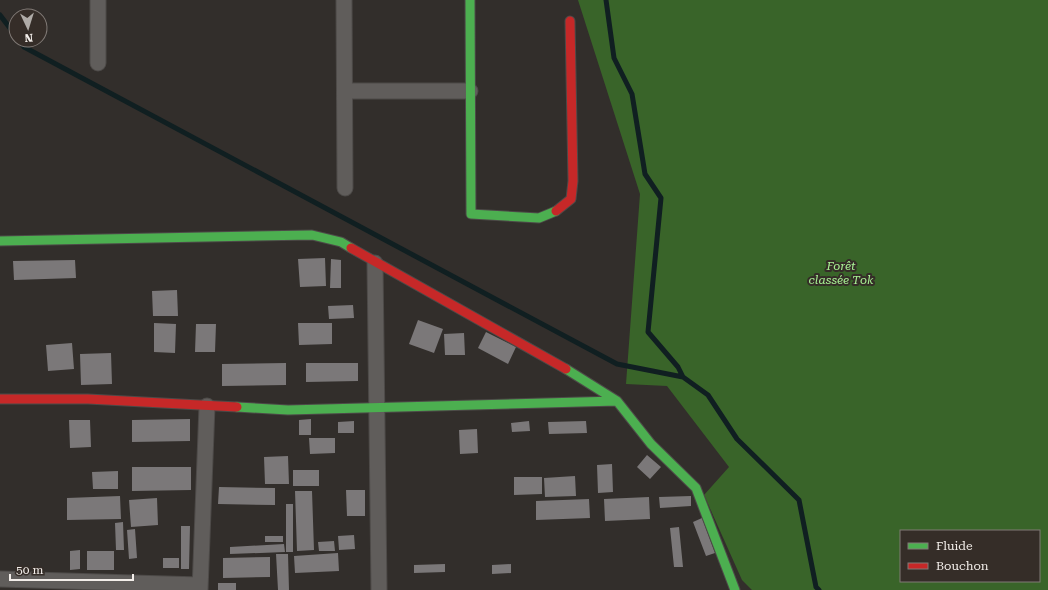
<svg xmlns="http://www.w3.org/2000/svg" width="1048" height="590" viewBox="0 0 1048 590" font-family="'Roboto Serif',serif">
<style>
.forest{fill:#396429;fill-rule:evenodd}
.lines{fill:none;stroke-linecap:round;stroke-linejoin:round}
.stream{stroke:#101f21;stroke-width:5}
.building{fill:#7b7879}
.street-casing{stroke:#4d4a48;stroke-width:17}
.fast-casing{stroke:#4d4a48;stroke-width:11}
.jam-casing{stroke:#4d4a48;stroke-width:11}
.street{stroke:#605d5b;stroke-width:15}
.fast{stroke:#4caf50;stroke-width:9}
.jam{stroke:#c62828;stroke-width:9}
.labels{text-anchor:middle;stroke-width:4;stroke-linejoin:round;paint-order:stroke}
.park-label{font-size:12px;font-style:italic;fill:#a9f294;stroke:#352d28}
</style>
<rect width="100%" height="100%" fill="#322e2b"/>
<path class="forest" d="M578 0H1048V590H752L742 580 704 495 729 467 667 386 626 384 640 194ZM901 531H1039V581H901Z"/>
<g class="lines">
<path class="stream" d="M606 0 614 58 632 94 645 174 661 198 648 332 678 367 683 377 708 395 737 439 799 500 816 587 819 590
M0 15 16 36
M19 40 24 47 617 364 683 377"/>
</g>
<path class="building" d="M325 258 326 286 300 287 298 259Z
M331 259 341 260V288H330Z
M75 260 76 278 14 280 13 261Z
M177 290 178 316H153L152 291Z
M353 305 354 318 329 319 328 306Z
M418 320 443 329 434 353 409 344Z
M154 323 176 324 175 353 154 352Z
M298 323H332V344L299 345Z
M196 324H216L215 352H195Z
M486 332 516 347 508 364 478 348Z
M464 333 465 355H445L444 334Z
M72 343 74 369 48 371 46 345Z
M111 353 112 384 81 385 80 354Z
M286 363V385L222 386V364Z
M306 363H358V381L306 382Z
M190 419V441L132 442V420Z
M311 419V435H299V420Z
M69 420H90L91 447 70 448Z
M354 421V433H338V422Z
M529 421 530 431 512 432 511 423Z
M586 421 587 433 549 434 548 422Z
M477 429 478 453 460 454 459 430Z
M309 438H335V453L310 454Z
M647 455 661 467 650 479 637 467Z
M288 456 289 484H265L264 457Z
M612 464 613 492 598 493 597 465Z
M132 467H191V490L132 491Z
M293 470H319V486H293Z
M118 471V489H93L92 472Z
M575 476 576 496 545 497 544 478Z
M514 477H542V494L514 495Z
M219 487 275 488V505L218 504Z
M346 490H365V516H347Z
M295 491H312L314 550 297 551Z
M120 496 121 519 67 520V498Z
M691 496V506L660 508 659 497Z
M649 497 650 519 605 521 604 499Z
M157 498 158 525 131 527 129 500Z
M589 499 590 518 536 520V501Z
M286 504H293V552H286Z
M702 518 715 553 706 556 693 522Z
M123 522 124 550H116L115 523Z
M181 526H190L189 569H181Z
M679 527 683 567H674L670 528Z
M135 529 137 558 129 559 127 530Z
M354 535 355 549 339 550 338 536Z
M265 536H283V542H265Z
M334 541 335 551H319L318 542Z
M284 544 285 552 230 554V547Z
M80 550V569L70 570V551Z
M87 551H114V570H87Z
M338 553 339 571 295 573 294 556Z
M276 554H288L289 590H278Z
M270 557V577L223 578V558Z
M163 558H179V568H163Z
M445 564V572L414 573V565Z
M511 564V573L492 574V565Z
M218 583H236V590H218Z"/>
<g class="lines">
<defs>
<path id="street" d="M98 0V63
M344 0 345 188
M345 91H470
M375 263 379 590
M0 579 200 585
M200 590 207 406"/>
<path id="fast" d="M470 0 471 214 539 218 556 211
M0 241 312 235 341 242 351 248
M566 369 617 401 651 444 696 488 735 590
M237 407 288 410 617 401"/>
<path id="jam" d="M556 211 571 199 573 181 570 21
M351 248 566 369
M0 399H88L237 407"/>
</defs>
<use href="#street" class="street-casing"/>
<use href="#fast" class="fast-casing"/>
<use href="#jam" class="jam-casing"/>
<use href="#street" class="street"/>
<use href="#fast" class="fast"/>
<use href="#jam" class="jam"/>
</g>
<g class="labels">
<g class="park-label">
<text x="841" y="270">Forêt<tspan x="841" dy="14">classée Tok</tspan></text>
</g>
</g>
<rect x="900" y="530" width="140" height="52" fill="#352d28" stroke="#817a76"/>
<rect x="908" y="543" width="20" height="6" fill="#4caf50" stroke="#817a76"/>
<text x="936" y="550" font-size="12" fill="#f3eeea">Fluide</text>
<rect x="908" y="563" width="20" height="6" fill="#c62828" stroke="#817a76"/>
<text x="936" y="570" font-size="12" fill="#f3eeea">Bouchon</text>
<g transform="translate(28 28) rotate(176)"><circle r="19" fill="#352d28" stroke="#817a76"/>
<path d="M0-3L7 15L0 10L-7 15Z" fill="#afaba7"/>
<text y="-6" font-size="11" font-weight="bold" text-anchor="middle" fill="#f3eeea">N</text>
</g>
<path d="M10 574v6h123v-6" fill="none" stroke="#f3eeea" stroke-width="2"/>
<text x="16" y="574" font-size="12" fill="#f3eeea" stroke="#352d28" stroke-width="3" paint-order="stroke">50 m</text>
</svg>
